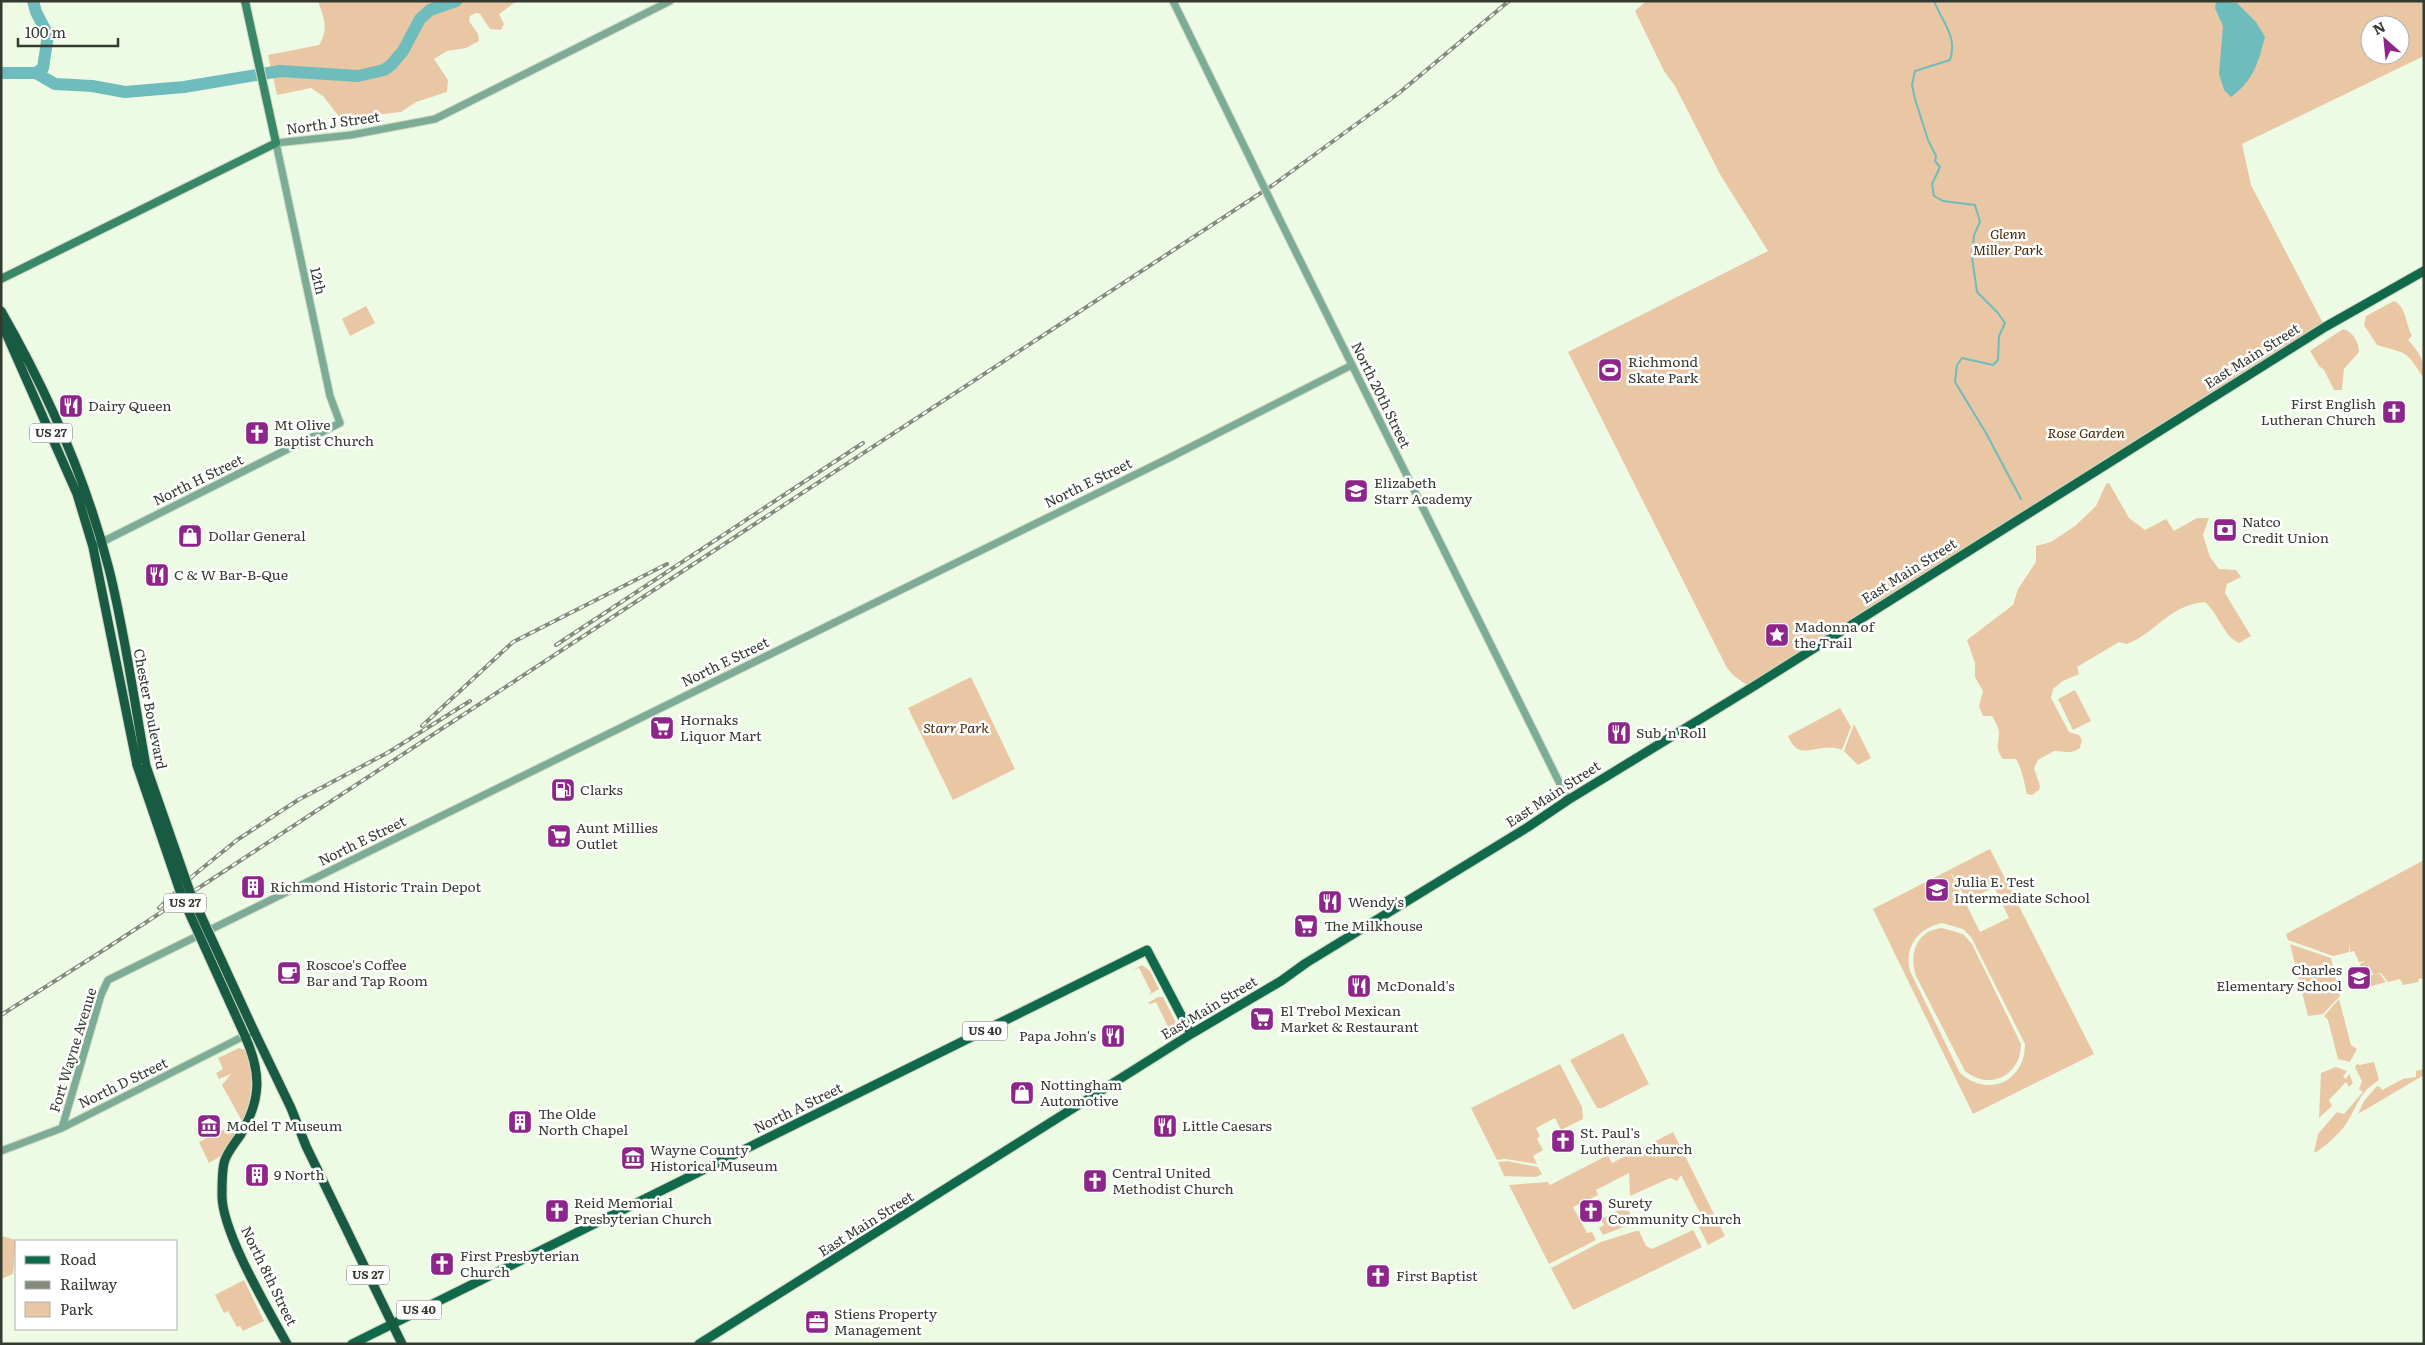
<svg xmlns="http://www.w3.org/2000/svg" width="2425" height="1345" viewBox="0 0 2425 1345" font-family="Literata,serif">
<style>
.green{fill:#eac7a4;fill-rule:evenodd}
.water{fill:#6fbcbd}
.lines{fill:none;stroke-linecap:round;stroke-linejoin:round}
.stream{stroke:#6fbcbd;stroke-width:2}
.river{stroke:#6fbcbd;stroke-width:12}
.tertiary-casing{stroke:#cdd8c4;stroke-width:9}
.secondary-casing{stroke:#cdd8c4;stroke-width:10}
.primary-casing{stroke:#cdd8c4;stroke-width:11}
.trunk-casing{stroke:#cdd8c4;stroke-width:11}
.tertiary{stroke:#7cac95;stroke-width:7}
.secondary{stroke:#388767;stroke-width:8}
.primary{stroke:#10694b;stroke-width:9}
.trunk{stroke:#195a42;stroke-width:9}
.rail-casing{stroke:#838b7c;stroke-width:4}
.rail{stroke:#fff;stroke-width:2;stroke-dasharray:5.5;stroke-linecap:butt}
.tertiary-bridge-casing{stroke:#cdd8c4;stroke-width:9;stroke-linecap:butt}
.trunk-bridge-casing{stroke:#cdd8c4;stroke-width:11;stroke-linecap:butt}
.tertiary-bridge{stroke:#7cac95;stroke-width:7}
.trunk-bridge{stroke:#195a42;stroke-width:9}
.labels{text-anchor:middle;stroke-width:5;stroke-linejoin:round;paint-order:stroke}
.shield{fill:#fff;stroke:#72756f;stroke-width:1}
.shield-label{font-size:12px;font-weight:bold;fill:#353a31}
.street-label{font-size:14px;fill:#353a31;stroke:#fff}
.park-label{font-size:14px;font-style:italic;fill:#462905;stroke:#fff}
.poi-label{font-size:14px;fill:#353a31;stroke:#fff;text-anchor:start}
</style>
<rect width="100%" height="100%" fill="#eefbe4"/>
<path class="green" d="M318 1H517L499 14 504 24 501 30 490 29 480 14 476 13 470 16 469 21 478 34 479 41 466 48 447 51 434 59 448 80 447 92 416 102 401 112 341 119 323 96 311 88 277 95 268 55 319 45C329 29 324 18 318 1Z
M1646 1H2424V56L2242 144 2251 185 2325 327 1751 688 1734 676 1727 668 1568 352 1768 251 1721 176 1675 86 1664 71 1635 11ZM2370 25H2400V55H2370Z
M2394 301C2406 306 2406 325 2412 336L2408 340C2419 352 2424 359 2424 375L2422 376C2405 348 2405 354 2377 345L2364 325 2366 316Z
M366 306 375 323 350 336 342 319Z
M2343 329C2353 331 2359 343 2359 352L2344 369 2342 390H2334L2324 370 2319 366 2310 351Z
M2109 483 2129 518 2145 530 2166 519 2174 531 2197 518H2209L2203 535 2210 557 2219 569 2236 570 2241 577 2227 584 2225 593 2251 636 2239 643C2223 636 2219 614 2205 602 2169 605 2156 633 2127 644L2119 642 2077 667 2079 674 2063 681 2053 689 2051 698 2069 732 2079 735 2082 740 2080 748C2070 755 2065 751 2054 751L2038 760 2034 768 2040 786 2039 790 2032 795 2027 794C2024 782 2022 769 2016 759H2003C1992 745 2002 740 1998 728 1997 724 1994 720 1992 716H1983L1979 706 1983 691 1975 677V663L1967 640 2013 605 2018 589 2036 562V546L2051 542 2075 526 2096 506 2106 484Z
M971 677 1015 769 953 800 908 708Z
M2075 690 2091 721 2073 730 2058 699Z
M1840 708 1851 727 1842 750C1818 740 1800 765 1788 736Z
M1854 724 1871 758 1858 765 1844 751Z
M1990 849 2094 1054 1973 1114 1873 909ZM1951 874H1952L1967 901 1994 887 2009 918 1980 932ZM1942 923 1963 929 1971 937 2025 1044C2025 1082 1988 1098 1960 1073L1910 971C1904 947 1918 928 1942 923Z
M2424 860V978L2418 979 2419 982 2403 985 2400 979 2388 982 2381 973 2373 975 2368 963 2371 975 2380 974 2386 982 2365 988 2360 964 2365 961 2359 962 2354 951 2350 952 2349 944V952L2333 956 2288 940 2286 934Z
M1942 928 1963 934 1972 944 2021 1044C2021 1076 1989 1091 1965 1071L1916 976C1909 955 1916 930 1942 928Z
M2290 944 2331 958 2340 996 2323 1014 2308 1016Z
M1142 965 1150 971 1159 989 1149 995 1151 992 1139 968 1133 970Z
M1158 997H1163L1178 1027 1175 1032 1167 1037 1165 1035 1170 1031 1156 1002 1150 1004 1148 1003Z
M2339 999 2351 1045 2357 1049 2350 1062 2338 1059 2328 1020 2324 1016Z
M1623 1033 1649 1084 1602 1108H1597L1570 1060Z
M239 1048 246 1050C254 1074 253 1098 242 1121L222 1085 231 1074 219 1079 216 1073 223 1069 218 1058Z
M2374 1062 2379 1080C2358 1093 2358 1106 2346 1124 2340 1133 2323 1149 2314 1153L2318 1134 2337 1112 2344 1114 2363 1092 2359 1089 2362 1081 2355 1067 2357 1064 2360 1065Z
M1560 1064 1582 1107 1583 1119 1561 1130 1555 1118 1536 1128 1540 1136 1537 1139 1543 1150 1533 1156 1537 1164 1505 1159 1497 1160 1471 1108Z
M2336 1067 2347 1071 2343 1077 2346 1079 2349 1074 2353 1083 2349 1087 2346 1082 2329 1100 2332 1106 2319 1118 2321 1073Z
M2424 1069V1075L2358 1114 2364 1101 2377 1086 2380 1087 2382 1090 2403 1079 2416 1077V1071Z
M235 1124 238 1129 221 1156 209 1163 199 1142Z
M1673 1132 1725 1236 1708 1245 1699 1227 1705 1223 1681 1175 1677 1181 1670 1178 1630 1196 1629 1173 1596 1190 1598 1195 1573 1207 1587 1233 1592 1232 1596 1240 1549 1264 1509 1185 1548 1182 1550 1185 1608 1155 1612 1163Z
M1507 1161 1538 1167 1542 1174 1536 1177 1504 1176 1498 1162Z
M1627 1206 1634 1223 1603 1235 1599 1228 1604 1225 1601 1219Z
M1693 1230 1702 1247 1573 1310 1551 1268 1601 1242 1636 1231H1639L1646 1246 1652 1249Z
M1 1236 16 1240 13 1274 1 1279Z
M244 1280 264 1321 243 1331 240 1326 237 1327 228 1311 224 1313 215 1295Z"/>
<path class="water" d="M2216 1 2237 3 2256 22 2265 37C2258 63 2254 80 2231 97L2224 90 2219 74 2223 26 2215 8Z"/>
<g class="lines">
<path class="stream" d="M1934 1C1942 22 1958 36 1950 60L1915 71 1912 85 1915 99 1928 140 1936 156 1935 161 1940 167 1932 184 1934 196 1943 201 1975 205 1980 222 1974 235 1972 257 1977 292 1998 313 2005 323 1999 336 1998 360 1993 365 1962 358 1957 365 1955 382 1986 433 2021 499"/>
<path class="river" d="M33 1 36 12 48 35 43 68 36 73
M1 73H36L55 84 92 86 125 92 184 87 280 71 358 76 384 70 391 65 403 51 420 19 430 10 456 1"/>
<defs>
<path id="tertiary" d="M1173 1 1247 152
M1277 214 1568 800
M98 544 340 423 330 396 276 143 351 135 435 119 670 1
M62 1128 101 995 108 980 1169 458 1352 365
M1 1151 62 1128 254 1031"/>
<path id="secondary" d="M1 279 276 143 245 1"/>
<path id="primary" d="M352 1344 1147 950 1191 1034
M699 1344 1191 1034 1281 981 1306 963 1528 827 1568 800 1751 688 2325 327 2424 271"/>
<path id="trunk" d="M1 311C47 391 86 479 109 569 125 633 134 700 146 766
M1 322 77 494 93 547 137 765
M254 1031 291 1108 306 1146 402 1344
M245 1036C261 1072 262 1098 241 1134 236 1142 226 1153 224 1163 222 1172 222 1185 222 1194 221 1231 268 1309 287 1344"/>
</defs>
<use href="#tertiary" class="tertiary-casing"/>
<use href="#secondary" class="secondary-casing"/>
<use href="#primary" class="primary-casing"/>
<use href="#trunk" class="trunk-casing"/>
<use href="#tertiary" class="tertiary"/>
<use href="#secondary" class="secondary"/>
<use href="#primary" class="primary"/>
<use href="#trunk" class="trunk"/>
<defs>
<path id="rail" d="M556 645 863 443
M422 726 513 642 667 564
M159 908 194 875 237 840 298 800 389 752 470 701
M1 1015 96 955 1273 185 1399 93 1509 1"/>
</defs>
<use href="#rail" class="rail-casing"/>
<use href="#rail" class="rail"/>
<defs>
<path id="tertiary-bridge" d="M1247 152 1277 214"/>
<path id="trunk-bridge" d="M137 765 182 897 245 1036
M146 766 190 892 254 1031"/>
</defs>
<use href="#tertiary-bridge" class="tertiary-bridge-casing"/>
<use href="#trunk-bridge" class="trunk-bridge-casing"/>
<use href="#tertiary-bridge" class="tertiary-bridge"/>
<use href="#trunk-bridge" class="trunk-bridge"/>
</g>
<defs>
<symbol id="stadium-square" viewBox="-11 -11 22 22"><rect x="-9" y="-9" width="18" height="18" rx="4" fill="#8d258a" stroke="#fff"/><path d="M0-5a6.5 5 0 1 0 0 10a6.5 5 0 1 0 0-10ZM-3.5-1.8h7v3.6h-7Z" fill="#fff"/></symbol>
<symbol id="restaurant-square" viewBox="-11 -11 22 22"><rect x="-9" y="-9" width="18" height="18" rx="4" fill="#8d258a" stroke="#fff"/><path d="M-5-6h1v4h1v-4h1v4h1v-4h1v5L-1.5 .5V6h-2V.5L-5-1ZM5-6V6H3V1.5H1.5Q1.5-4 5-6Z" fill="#fff"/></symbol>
<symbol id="church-square" viewBox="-11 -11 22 22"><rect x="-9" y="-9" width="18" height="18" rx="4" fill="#8d258a" stroke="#fff"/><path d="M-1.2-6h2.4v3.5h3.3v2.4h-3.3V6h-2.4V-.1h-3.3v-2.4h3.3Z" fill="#fff"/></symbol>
<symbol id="school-square" viewBox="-11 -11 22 22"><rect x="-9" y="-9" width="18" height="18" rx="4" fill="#8d258a" stroke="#fff"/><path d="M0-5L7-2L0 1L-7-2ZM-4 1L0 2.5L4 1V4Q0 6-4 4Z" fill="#fff"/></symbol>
<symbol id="bank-square" viewBox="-11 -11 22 22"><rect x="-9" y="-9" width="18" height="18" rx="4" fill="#8d258a" stroke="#fff"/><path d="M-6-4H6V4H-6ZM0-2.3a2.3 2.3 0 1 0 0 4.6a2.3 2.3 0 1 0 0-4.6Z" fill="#fff"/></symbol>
<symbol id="shop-square" viewBox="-11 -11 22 22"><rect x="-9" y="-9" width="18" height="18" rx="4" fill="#8d258a" stroke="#fff"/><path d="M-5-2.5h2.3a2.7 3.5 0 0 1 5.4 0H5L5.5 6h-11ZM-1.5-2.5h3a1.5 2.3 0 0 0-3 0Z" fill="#fff"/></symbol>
<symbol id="sight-square" viewBox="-11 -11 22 22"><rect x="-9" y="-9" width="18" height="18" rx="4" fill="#8d258a" stroke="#fff"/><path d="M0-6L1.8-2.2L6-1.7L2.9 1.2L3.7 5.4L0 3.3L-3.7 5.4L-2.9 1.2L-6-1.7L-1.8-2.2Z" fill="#fff"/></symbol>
<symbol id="supermarket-square" viewBox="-11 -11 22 22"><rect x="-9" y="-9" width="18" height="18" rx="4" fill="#8d258a" stroke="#fff"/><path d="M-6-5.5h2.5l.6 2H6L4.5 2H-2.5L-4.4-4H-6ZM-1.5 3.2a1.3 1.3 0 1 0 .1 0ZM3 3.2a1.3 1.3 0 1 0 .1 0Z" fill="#fff"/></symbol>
<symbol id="fuel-square" viewBox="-11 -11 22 22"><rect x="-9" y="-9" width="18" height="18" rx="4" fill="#8d258a" stroke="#fff"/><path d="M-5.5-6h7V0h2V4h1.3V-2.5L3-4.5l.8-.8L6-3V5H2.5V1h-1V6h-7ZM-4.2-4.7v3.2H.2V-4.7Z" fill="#fff"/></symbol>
<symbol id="building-square" viewBox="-11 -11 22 22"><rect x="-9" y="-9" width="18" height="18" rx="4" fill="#8d258a" stroke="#fff"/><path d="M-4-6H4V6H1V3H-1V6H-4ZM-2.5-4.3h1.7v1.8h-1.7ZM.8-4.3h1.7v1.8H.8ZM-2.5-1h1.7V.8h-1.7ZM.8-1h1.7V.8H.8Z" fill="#fff"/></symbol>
<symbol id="cafe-square" viewBox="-11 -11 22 22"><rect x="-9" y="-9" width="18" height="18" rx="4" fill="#8d258a" stroke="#fff"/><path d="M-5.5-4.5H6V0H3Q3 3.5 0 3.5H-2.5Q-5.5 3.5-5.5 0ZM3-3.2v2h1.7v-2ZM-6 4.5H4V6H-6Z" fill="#fff"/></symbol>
<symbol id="museum-square" viewBox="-11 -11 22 22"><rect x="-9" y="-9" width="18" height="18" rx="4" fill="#8d258a" stroke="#fff"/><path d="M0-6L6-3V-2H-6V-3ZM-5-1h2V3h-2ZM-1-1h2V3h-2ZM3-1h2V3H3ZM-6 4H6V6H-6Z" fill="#fff"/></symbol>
<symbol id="office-square" viewBox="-11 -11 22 22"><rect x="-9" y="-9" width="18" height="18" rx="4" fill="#8d258a" stroke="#fff"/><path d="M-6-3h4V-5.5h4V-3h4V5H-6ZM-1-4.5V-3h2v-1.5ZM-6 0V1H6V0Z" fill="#fff"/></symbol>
</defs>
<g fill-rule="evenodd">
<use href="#stadium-square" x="1596" y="356" width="28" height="28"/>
<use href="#restaurant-square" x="57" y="392" width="28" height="28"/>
<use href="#church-square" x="2380" y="398" width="28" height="28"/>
<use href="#church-square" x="243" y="419" width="28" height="28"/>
<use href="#school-square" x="1342" y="477" width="28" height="28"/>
<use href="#bank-square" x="2211" y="516" width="28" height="28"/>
<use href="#shop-square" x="176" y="522" width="28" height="28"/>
<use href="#restaurant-square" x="143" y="561" width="28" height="28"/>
<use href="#sight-square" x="1763" y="621" width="28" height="28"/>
<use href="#supermarket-square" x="648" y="714" width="28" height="28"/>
<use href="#restaurant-square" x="1605" y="719" width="28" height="28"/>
<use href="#fuel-square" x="549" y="776" width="28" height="28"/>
<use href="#supermarket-square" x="545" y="822" width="28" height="28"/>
<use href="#building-square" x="239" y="873" width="28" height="28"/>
<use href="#school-square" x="1923" y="876" width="28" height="28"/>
<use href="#restaurant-square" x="1316" y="888" width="28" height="28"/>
<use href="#supermarket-square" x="1292" y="912" width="28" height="28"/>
<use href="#cafe-square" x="275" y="959" width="28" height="28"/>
<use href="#school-square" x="2345" y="964" width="28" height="28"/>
<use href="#restaurant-square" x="1345" y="972" width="28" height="28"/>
<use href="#supermarket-square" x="1248" y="1005" width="28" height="28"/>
<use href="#restaurant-square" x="1099" y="1022" width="28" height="28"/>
<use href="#shop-square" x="1008" y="1079" width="28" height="28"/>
<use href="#building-square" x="506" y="1108" width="28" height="28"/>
<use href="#museum-square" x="195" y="1112" width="28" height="28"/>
<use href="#restaurant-square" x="1151" y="1112" width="28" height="28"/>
<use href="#church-square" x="1549" y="1127" width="28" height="28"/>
<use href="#museum-square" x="619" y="1144" width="28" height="28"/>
<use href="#building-square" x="243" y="1161" width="28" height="28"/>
<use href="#church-square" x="1081" y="1167" width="28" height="28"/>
<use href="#church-square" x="543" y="1197" width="28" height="28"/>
<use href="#church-square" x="1577" y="1197" width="28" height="28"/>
<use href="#church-square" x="428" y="1250" width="28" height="28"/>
<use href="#church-square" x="1364" y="1262" width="28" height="28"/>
<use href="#office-square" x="803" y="1308" width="28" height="28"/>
</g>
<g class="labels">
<g class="shield">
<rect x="30" y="423.5" width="42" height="19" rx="4"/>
<rect x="164" y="893.5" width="42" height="19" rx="4"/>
<rect x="962.5" y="1021.5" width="45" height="19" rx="4"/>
<rect x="347" y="1265.5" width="42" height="19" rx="4"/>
<rect x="396.5" y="1300.5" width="45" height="19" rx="4"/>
</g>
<g class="shield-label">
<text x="51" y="437">US 27</text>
<text x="185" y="907">US 27</text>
<text x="985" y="1035">US 40</text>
<text x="368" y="1279">US 27</text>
<text x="419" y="1314">US 40</text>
</g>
<g class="street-label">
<text transform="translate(333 123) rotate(-8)" y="5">North J Street</text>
<text transform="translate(318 281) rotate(77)" y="5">12th</text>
<text transform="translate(2252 356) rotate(-32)" y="5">East Main Street</text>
<text transform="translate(1381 395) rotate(64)" y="5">North 20th Street</text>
<text transform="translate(198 480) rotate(-26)" y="5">North H Street</text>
<text transform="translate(1088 483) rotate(-26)" y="5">North E Street</text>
<text transform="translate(1909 571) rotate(-32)" y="5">East Main Street</text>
<text transform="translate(725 662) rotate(-26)" y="5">North E Street</text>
<text transform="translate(150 709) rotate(79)" y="5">Chester Boulevard</text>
<text transform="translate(1553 794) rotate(-33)" y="5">East Main Street</text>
<text transform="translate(362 841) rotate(-26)" y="5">North E Street</text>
<text transform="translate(1209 1008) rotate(-31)" y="5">East Main Street</text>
<text transform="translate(73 1050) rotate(-73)" y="5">Fort Wayne Avenue</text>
<text transform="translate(123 1083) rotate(-26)" y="5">North D Street</text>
<text transform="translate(798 1108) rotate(-26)" y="5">North A Street</text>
<text transform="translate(866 1224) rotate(-32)" y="5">East Main Street</text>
<text transform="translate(269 1276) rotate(64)" y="5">North 8th Street</text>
</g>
<g class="park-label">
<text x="2008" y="239">Glenn<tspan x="2008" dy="16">Miller Park</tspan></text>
<text x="2086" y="438">Rose Garden</text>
<text x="956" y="733">Starr Park</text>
</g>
<g class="poi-label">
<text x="1628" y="367">Richmond<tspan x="1628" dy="16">Skate Park</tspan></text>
<text x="2376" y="409" text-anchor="end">First English<tspan x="2376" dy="16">Lutheran Church</tspan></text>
<text x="88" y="411">Dairy Queen</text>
<text x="274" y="430">Mt Olive<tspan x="274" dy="16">Baptist Church</tspan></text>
<text x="1374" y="488">Elizabeth<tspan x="1374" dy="16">Starr Academy</tspan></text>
<text x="2242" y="527">Natco<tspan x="2242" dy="16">Credit Union</tspan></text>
<text x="208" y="541">Dollar General</text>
<text x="174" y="580">C &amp; W Bar-B-Que</text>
<text x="1794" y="632">Madonna of<tspan x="1794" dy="16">the Trail</tspan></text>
<text x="680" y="725">Hornaks<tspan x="680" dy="16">Liquor Mart</tspan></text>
<text x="1636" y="738">Sub 'n Roll</text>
<text x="580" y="795">Clarks</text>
<text x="576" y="833">Aunt Millies<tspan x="576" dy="16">Outlet</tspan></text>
<text x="1954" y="887">Julia E. Test<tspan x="1954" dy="16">Intermediate School</tspan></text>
<text x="270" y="892">Richmond Historic Train Depot</text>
<text x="1348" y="907">Wendy's</text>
<text x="1324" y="931">The Milkhouse</text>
<text x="306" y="970">Roscoe's Coffee<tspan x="306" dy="16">Bar and Tap Room</tspan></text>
<text x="2342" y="975" text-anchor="end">Charles<tspan x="2342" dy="16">Elementary School</tspan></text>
<text x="1376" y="991">McDonald's</text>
<text x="1280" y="1016">El Trebol Mexican<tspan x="1280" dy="16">Market &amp; Restaurant</tspan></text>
<text x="1096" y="1041" text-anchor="end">Papa John's</text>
<text x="1040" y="1090">Nottingham<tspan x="1040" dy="16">Automotive</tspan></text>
<text x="538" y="1119">The Olde<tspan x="538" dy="16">North Chapel</tspan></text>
<text x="226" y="1131">Model T Museum</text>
<text x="1182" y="1131">Little Caesars</text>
<text x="1580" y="1138">St. Paul's<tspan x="1580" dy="16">Lutheran church</tspan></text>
<text x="650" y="1155">Wayne County<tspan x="650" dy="16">Historical Museum</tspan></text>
<text x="1112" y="1178">Central United<tspan x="1112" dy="16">Methodist Church</tspan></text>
<text x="274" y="1180">9 North</text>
<text x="574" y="1208">Reid Memorial<tspan x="574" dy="16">Presbyterian Church</tspan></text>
<text x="1608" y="1208">Surety<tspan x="1608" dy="16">Community Church</tspan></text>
<text x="460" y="1261">First Presbyterian<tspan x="460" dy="16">Church</tspan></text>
<text x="1396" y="1281">First Baptist</text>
<text x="834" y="1319">Stiens Property<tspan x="834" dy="16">Management</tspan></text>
</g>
</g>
<rect width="2425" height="1345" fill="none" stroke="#353a31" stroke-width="5"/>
<rect x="15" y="1240" width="162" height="90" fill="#ffffff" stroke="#aeb0ad"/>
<rect x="25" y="1256" width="25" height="8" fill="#10694b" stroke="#aeb0ad"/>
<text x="60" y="1265" font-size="15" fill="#353a31">Road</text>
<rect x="25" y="1281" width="25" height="8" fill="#838b7c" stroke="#aeb0ad"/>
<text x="60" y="1290" font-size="15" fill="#353a31">Railway</text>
<rect x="25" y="1302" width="25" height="15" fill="#eac7a4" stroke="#aeb0ad"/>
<text x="60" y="1315" font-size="15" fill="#353a31">Park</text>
<g transform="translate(2385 40) rotate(333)"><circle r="24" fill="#ffffff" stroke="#aeb0ad"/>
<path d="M0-4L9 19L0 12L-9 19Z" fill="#8d258a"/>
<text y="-8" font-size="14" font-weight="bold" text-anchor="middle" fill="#353a31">N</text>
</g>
<path d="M18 38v8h100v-8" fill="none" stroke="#353a31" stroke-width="2.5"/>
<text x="25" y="38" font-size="15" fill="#353a31" stroke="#ffffff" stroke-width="4" paint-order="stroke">100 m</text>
</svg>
